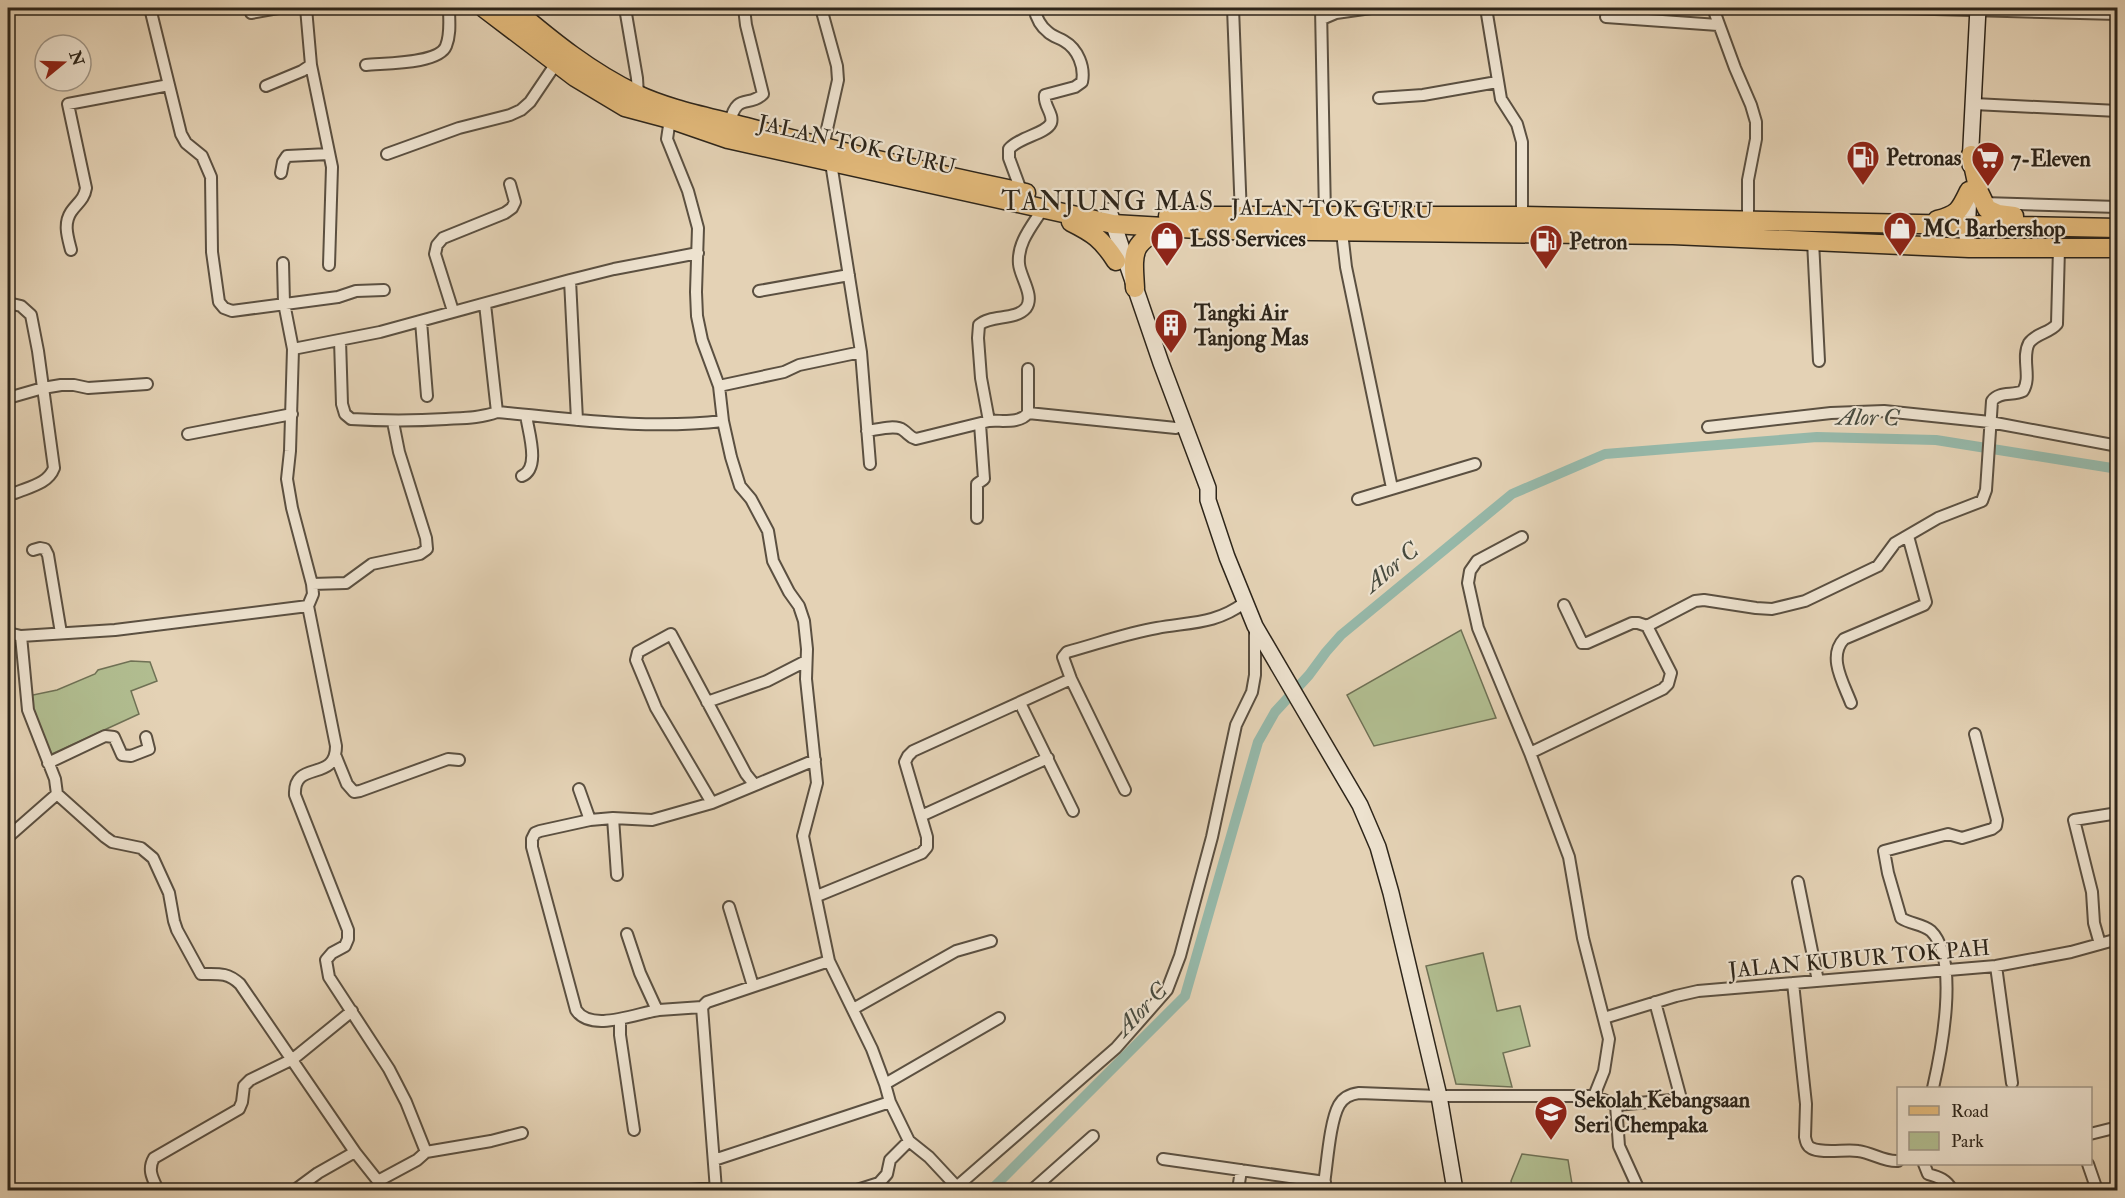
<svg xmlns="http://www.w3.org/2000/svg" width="2125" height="1198" viewBox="0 0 2125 1198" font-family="'IM FELL Double Pica',serif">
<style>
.green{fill:#b1bd90;stroke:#6f7155;stroke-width:1.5}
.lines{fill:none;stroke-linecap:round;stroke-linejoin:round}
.canal{stroke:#96b8a9;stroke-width:10}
.minor-casing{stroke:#5b5041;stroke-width:14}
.secondary-casing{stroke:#2d251a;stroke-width:18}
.primary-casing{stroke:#2d251a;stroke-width:21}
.minor{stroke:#ede2cf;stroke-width:10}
.secondary{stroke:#ede2cf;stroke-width:15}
.primary{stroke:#e2b97a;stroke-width:18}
.labels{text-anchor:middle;stroke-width:4.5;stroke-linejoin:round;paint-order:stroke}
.street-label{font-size:22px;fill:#2d251a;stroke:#ede2cf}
.poi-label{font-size:22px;font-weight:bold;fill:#2d251a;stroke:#ede2cf;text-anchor:start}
.water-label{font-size:24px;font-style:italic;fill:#474a3e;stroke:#ede2cf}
.quarter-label{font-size:26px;letter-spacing:1.5px;fill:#2d251a;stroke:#ede2cf}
</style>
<rect width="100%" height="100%" fill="#e4d2b5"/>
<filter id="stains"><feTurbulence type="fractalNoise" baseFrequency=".00333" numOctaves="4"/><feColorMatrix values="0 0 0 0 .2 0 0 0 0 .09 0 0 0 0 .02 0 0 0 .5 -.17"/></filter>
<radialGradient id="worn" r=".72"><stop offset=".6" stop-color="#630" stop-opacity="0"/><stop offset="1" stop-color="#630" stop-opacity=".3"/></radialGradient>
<path class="green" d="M1461 630 1496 718 1374 746 1347 695Z
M131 661 150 662 157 681 131 691 139 714 52 754 48 752 28 696 57 690 95 674 98 670Z
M1483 953 1497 1011 1520 1006 1530 1046 1503 1053 1512 1087 1456 1084 1426 966Z
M1522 1154 1568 1160 1573 1190H1513L1511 1181Z"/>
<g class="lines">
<path class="canal" d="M991 1190 1185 996 1258 742 1275 712 1309 675 1326 652 1341 635 1512 494 1605 454 1817 437 1936 440 2118 469"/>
<defs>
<path id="minor" d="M150 8 181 134 186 143 202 156 211 177 212 252 219 302 224 308 232 311 338 297 356 291 384 290
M306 8 311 65 332 167 329 265
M625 8 637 78 638 95
M821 8 837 66 838 80 823 147
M1233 8 1241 216
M1321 8 1325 216
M1486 8 1501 99 1517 124 1522 142V216
M1713 8 1735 68 1751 105 1756 122V139L1748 180V220
M1898 8 2118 14
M251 13 278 8
M1606 17 1718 25
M1322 19 1336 13 1371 8
M366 65C385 63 439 64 446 46 451 34 449 20 449 8
M266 86 302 71 311 65
M1379 98 1423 95 1497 82
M1974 104 2118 111
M670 119 667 139 688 191 698 228 696 292 697 316 702 340 719 386 723 421 731 457 740 486 751 499 768 531 773 561 789 592 799 606 804 621 807 649 806 679 817 783 803 836 829 961 872 1049 885 1084 890 1102 909 1141 929 1157 957 1187
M730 122C737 92 749 108 763 94L746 25 744 8
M387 154 459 128 510 115 521 110 530 102 557 62
M831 163 861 352 870 464
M281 173 283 162 287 156 329 154
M1022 193 1009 158V149C1019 137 1046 134 1051 123 1054 114 1043 105 1045 95L1075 87 1082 82C1085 67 1078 49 1064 41 1059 38 1052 36 1048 32 1040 26 1036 17 1034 8
M1983 203 2118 207
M1342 232 1346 267 1392 488
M1813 241 1819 361
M71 250C68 238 63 224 71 212 77 203 84 200 86 188L68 104 169 85
M283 263 284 303 293 349 290 451 287 479 292 508 312 584 313 594 308 606 336 746C336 783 293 759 295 795L348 930V939L345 946 332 953 326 960 329 977 389 1069 406 1102 426 1152
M570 280 577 420
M759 291 849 275
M8 303 21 306 31 315 38 351 54 468C48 484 29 487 15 493
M485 304 497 412
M453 311 435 254 437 245 443 238 505 213 512 208 515 202 510 184
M421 321 427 396
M340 340 342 404 345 414 351 419C383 421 414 421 446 419 463 418 481 418 497 412 575 419 644 430 723 421
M293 349 380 332 570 280 614 269 698 253
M1028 369V413C1020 424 1002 420 989 421L981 378 978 338 979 325C991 314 1015 321 1026 308 1035 296 1020 277 1019 264 1017 243 1032 226 1042 210
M719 386 784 372 799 365 861 352
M8 398 43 388 61 385H74L88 388 147 384
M1028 413 1176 428
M1708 427 1831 413 1884 411 1990 422 2118 446
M867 431C876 430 895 424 903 430 909 434 909 437 916 439L989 421
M188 434 292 414
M522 476C541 468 528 431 526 415
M1358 499 1475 464
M977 518V484L984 479 980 424
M1522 537 1477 561 1470 571 1468 583 1478 628 1530 753 1569 857 1583 938 1609 1039 1604 1071 1594 1096
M33 550 40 548 45 549 48 555 61 633
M312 584 346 583 372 564 420 554 427 549 426 538 399 452 393 422
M1647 626 1695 601 1704 600 1756 608 1772 609 1805 601 1878 566 1895 543 1938 518 1982 501 1986 490 1992 401C1999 391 2013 396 2023 391 2032 377 2021 358 2029 343 2036 333 2050 333 2057 324L2059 248
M8 633 21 636 115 630 308 606
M707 702 767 681 806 661
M1020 703 1073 811
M1851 703C1844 684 1827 657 1844 639L1924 605 1926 602 1908 536
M1530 753 1663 689 1668 684 1671 673 1647 626 1638 623H1632L1587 643H1582L1564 605
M336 757 347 784 354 792 360 791 448 759 459 760
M48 763 105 736 114 737 122 755 131 756 149 749 146 737
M579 789 590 820
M1125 790 1071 679 1063 657 1067 652C1097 644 1127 633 1157 628 1190 622 1216 624 1244 603
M57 794 105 837 112 842 141 848 153 858 169 893 174 921 177 930 201 974C218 974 227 972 240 984L355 1152
M712 803 656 708 636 660 638 652 671 634 746 774 754 784
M921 816 1048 758
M613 818 617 875
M8 837 57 794 55 779 28 710 21 636
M1798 882 1818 981
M817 896 922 853 927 847V837L905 762 908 756 913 751 1071 679
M729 907 753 986
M627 934 640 973 657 1010
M2100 944 2094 923 2092 892 2074 820 2118 813
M1996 966 2012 1083
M1793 983 1806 1104 1805 1137C1806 1142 1807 1146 1811 1148 1822 1154 1846 1149 1858 1151 1873 1153 1884 1162 1898 1161
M702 1007C688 1008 673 1009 659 1010 637 1013 591 1033 576 1010L532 847V839L535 833 540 831 590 820 613 818 652 820 712 803 815 760
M853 1009 956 951 991 941
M1604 1018 1676 996 1698 991 1996 966 2071 952 2118 939
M620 1020V1035L634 1130
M885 1084 999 1018
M1933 1088C1941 1053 1960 959 1931 931 1923 924 1910 924 1901 918L1888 873 1884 851 1948 834 1962 838 1992 829 1996 826 1997 820 1975 734
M1616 1105 1672 1100 1680 1095 1655 1002
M2090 1134 2118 1127
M1163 1159 1325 1182
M714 1160 890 1102
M1924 1164 1928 1174C1939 1177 1947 1180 1952 1190
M2088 1164 2097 1190
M158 1190C153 1179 147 1170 154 1158L239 1109 242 1102 244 1086 250 1080 293 1059 352 1011
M295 1190 318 1173 355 1152 378 1181 417 1160 426 1152 491 1141 522 1133
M688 1190 716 1188
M716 1190 702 1007 707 1002 829 961
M857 1190 879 1183 887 1174 890 1160 909 1141
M953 1190 1116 1048 1167 990 1180 956 1212 837 1236 725 1252 692 1255 675V630
M1032 1190 1093 1136
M1238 1190 1241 1170
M1323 1190C1327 1169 1329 1123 1339 1105 1343 1098 1351 1094 1359 1093L1439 1096H1594L1616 1105 1619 1146 1639 1190"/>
<path id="secondary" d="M1970 165 1978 8
M1109 211 1161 363 1208 488V500L1227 557 1255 626 1360 805 1378 847 1391 893 1439 1096 1455 1190
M1967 237 1969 192"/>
<path id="primary" d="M484 8 575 77 625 107 670 119 728 139 1113 224 1215 230 1673 235 1969 248H2118
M513 8C552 41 590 72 636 94 670 110 709 117 746 127 838 152 932 173 1026 193
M1971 155 1979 192 1987 209 1998 214 2014 216
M1168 216H1522L2118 228
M1937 220C1958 215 1960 210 1969 191
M1071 222C1093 233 1102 239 1116 261
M1135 288C1133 253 1130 242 1166 228"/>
</defs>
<use href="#minor" class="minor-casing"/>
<use href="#secondary" class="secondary-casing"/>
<use href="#primary" class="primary-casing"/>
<use href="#minor" class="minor"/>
<use href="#secondary" class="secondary"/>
<use href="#primary" class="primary"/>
</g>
<defs>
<symbol id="fuel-pin" viewBox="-11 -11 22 30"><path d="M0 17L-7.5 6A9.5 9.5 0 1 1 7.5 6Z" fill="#8f2418" stroke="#ede2cf"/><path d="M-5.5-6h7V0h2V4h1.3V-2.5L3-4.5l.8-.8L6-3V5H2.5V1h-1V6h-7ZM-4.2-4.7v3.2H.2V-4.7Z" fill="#fff"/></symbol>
<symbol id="supermarket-pin" viewBox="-11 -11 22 30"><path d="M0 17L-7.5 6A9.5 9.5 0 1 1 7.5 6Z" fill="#8f2418" stroke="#ede2cf"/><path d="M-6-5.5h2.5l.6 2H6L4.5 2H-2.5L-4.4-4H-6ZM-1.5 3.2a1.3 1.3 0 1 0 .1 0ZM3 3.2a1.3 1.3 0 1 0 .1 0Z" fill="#fff"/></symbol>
<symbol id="shop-pin" viewBox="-11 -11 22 30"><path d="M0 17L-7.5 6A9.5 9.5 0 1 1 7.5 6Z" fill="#8f2418" stroke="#ede2cf"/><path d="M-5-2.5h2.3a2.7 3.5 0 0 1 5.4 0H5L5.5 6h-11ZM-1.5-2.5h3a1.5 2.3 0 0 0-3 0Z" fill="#fff"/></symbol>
<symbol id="building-pin" viewBox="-11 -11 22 30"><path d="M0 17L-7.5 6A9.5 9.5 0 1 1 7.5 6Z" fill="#8f2418" stroke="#ede2cf"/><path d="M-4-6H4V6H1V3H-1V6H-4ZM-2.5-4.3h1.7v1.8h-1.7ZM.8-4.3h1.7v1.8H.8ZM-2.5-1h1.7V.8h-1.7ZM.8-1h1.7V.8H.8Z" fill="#fff"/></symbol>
<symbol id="school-pin" viewBox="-11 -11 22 30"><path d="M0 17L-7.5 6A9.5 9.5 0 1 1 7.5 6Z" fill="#8f2418" stroke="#ede2cf"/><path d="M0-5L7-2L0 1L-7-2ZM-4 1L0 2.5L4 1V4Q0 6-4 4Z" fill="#fff"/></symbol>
</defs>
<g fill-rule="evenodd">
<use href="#fuel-pin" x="1844" y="138" width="38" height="52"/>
<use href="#supermarket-pin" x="1969" y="139" width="38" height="52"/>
<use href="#shop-pin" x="1881" y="209" width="38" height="52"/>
<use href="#shop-pin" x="1148" y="219" width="38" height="52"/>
<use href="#fuel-pin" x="1527" y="222" width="38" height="52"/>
<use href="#building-pin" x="1152" y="306" width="38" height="52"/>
<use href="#school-pin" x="1532" y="1093" width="38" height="52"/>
</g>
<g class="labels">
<g class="street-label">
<text transform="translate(857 144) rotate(13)" y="8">JALAN TOK GURU</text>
<text transform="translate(1332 208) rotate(1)" y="8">JALAN TOK GURU</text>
<text transform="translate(1859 958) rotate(-5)" y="8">JALAN KUBUR TOK PAH</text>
</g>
<g class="poi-label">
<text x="1886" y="165">Petronas</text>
<text x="2011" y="166">7-Eleven</text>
<text x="1923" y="236">MC Barbershop</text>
<text x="1190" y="246">LSS Services</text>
<text x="1569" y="249">Petron</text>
<text x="1194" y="320">Tangki Air<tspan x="1194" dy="25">Tanjong Mas</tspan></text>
<text x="1574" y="1107">Sekolah Kebangsaan<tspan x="1574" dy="25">Seri Chempaka</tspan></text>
</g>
<g class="water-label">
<text transform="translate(1868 417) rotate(1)" y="8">Alor C</text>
<text transform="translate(1391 567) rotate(-40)" y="8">Alor C</text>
<text transform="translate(1141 1009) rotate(-46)" y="8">Alor C</text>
</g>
<g class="quarter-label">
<text x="1108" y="210">TANJUNG MAS</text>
</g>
</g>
<rect width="2125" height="1198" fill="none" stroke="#e4d2b5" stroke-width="30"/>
<rect x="9" y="9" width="2107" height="1180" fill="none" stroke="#2d251a" stroke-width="3"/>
<rect x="15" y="15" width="2095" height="1168" fill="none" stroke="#2d251a" stroke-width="1.5"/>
<rect x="1897" y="1087" width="195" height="78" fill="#ede2cf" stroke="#a09687" stroke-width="1.5"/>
<rect x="1909" y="1106" width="30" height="9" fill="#e2b97a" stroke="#a09687" stroke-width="1.5"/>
<text x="1951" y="1117" font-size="18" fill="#2d251a">Road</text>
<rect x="1909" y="1132" width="30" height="18" fill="#b1bd90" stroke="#a09687" stroke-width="1.5"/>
<text x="1951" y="1147" font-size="18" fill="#2d251a">Park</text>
<g transform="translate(63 63) rotate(71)"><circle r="28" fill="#ede2cf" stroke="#a09687" stroke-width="1.5"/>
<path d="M0-4.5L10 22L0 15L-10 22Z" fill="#8f2418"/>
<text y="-9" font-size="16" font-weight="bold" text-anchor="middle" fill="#2d251a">N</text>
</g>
<rect width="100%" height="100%" filter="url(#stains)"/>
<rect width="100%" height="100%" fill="url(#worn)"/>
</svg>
